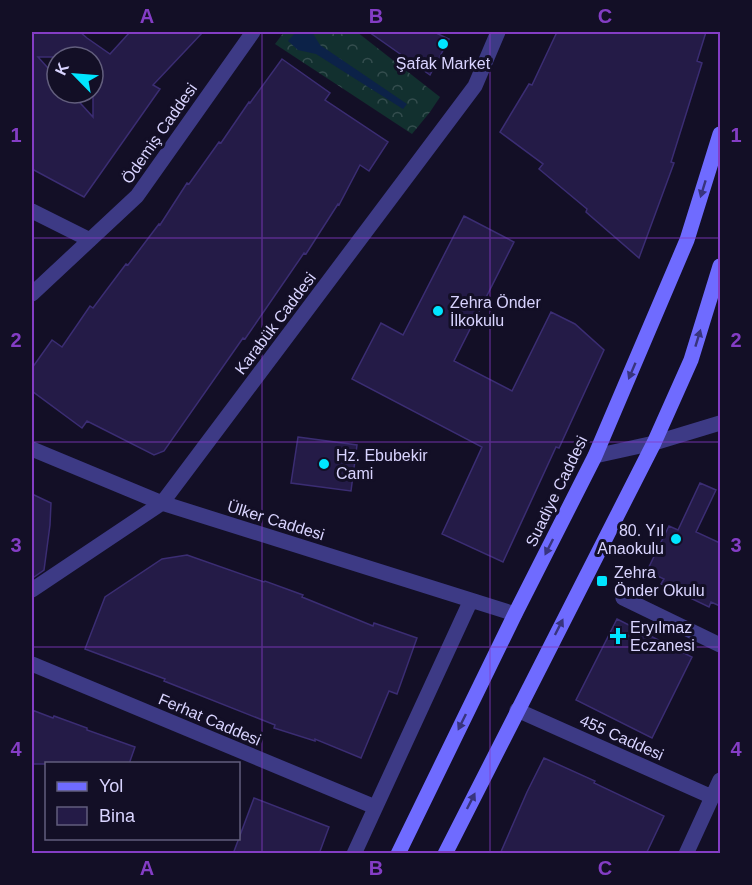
<svg xmlns="http://www.w3.org/2000/svg" width="752" height="885" viewBox="0 0 752 885" font-family="Arial,sans-serif">
<style>
.forest{fill:url(#forest-crowns)}
.water{fill:#0c2248}
.building{fill:#241b47;stroke:#3b2d73;stroke-width:1.5;fill-rule:evenodd}
.lines{fill:none;stroke-linecap:round;stroke-linejoin:round}
.street{stroke:#3d3a85;stroke-width:15}
.secondary{stroke:#6f6bff;stroke-width:15}
.oneway{fill:#38347d}
.grid{fill:none;stroke:#843dc5;stroke-width:1.5;stroke-opacity:0.55}
.poi-dot{fill:#00e5ff;stroke:#130f26;stroke-width:2}
.labels{text-anchor:middle;stroke-width:6;stroke-linejoin:round;paint-order:stroke}
.poi-label{font-size:16px;fill:#d9d4ff;stroke:#130f26;text-anchor:start}
.street-label{font-size:16px;fill:#d9d4ff;stroke:#130f26}
.neatline{fill:none;stroke:#843dc5;stroke-width:2}
.grid-label{font-size:20px;text-anchor:middle;font-weight:bold;fill:#843dc5}
</style>
<defs>
<pattern id="forest-crowns" width="20" height="18" patternUnits="userSpaceOnUse" patternTransform="scale(1.5)"><rect width="20" height="18" fill="#12302f"/><path d="M2 6a3 3 0 1 1 6 0M12 15a3 3 0 1 1 6 0" fill="none" stroke="#344d4e"/></pattern>
</defs>
<rect width="100%" height="100%" fill="#130f26"/>
<path class="forest" d="M284 32H357L440 97 430 112 412 134 275 44Z"/>
<path class="water" d="M296 32H312L320 45 407 104 403 109 316 54 298 50 288 41Z"/>
<path class="building" d="M32 32H80L87 38 110 54 130 32H203L153 85 160 89 84 197 32 169ZM38 57H93V117L71 93H57V78Z
M369 32H434L449 39 430 75Z
M557 32H706L697 61 702 63 671 162 674 163 639 258 586 212 587 209 539 169 543 164 500 132 529 84 532 85Z
M282 59 330 93 325 100 388 142 369 171 360 165 339 205 338 204 306 254 304 253 245 339 243 338 164 451 154 455 87 421 82 428 32 391V368L52 340 62 347 90 306 93 308 126 264 128 265 159 224 160 225 187 183 189 184 219 142 221 143 249 102 250 103Z
M464 216 514 242 454 361 512 391 551 312 575 324 604 350 559 448 556 447 503 562 442 534 482 447 352 379 381 323 403 335Z
M298 437 357 445 351 491 291 483Z
M700 483 716 490 696 532 720 543V606L711 602 709 607 661 584 664 579 647 571 669 526 678 530Z
M32 494 51 503 50 525 44 570 34 577H32Z
M187 555 264 582 265 581 303 595 302 597 373 626 374 623 417 638 397 694 389 691 361 758 315 739V741L274 728 275 725 164 681 165 679 85 649 105 597 162 559Z
M617 619 692 657 652 738 576 700Z
M32 710 53 718 54 716 87 728V730L135 747 129 764H32Z
M544 758 595 781 594 783 664 816 646 854H500L527 792Z
M254 798 329 827 319 854H233Z"/>
<g class="lines">
<path class="street" d="M32 211 90 240
M32 294 137 196 253 32
M32 449 162 503 515 614
M595 456 654 443 720 423
M32 590 162 503 475 86 498 32
M623 598 720 645
M32 664 375 807
M517 710 712 797
M354 854 471 600
M686 854 720 780"/>
<path class="secondary" d="M398 854 515 614 595 456 687 240 720 134
M445 854 654 443 691 360 720 266"/>
</g>
<defs><path id="oneway-solid" d="M-6-.8H1V-3.2L6.5 0L1 3.2V.8H-6Z" transform="scale(1.5)"/></defs>
<g class="oneway">
<use href="#oneway-solid" transform="translate(703 189) rotate(107)"/>
<use href="#oneway-solid" transform="translate(698 338) rotate(-73)"/>
<use href="#oneway-solid" transform="translate(632 371) rotate(113)"/>
<use href="#oneway-solid" transform="translate(549 547) rotate(117)"/>
<use href="#oneway-solid" transform="translate(559 627) rotate(-63)"/>
<use href="#oneway-solid" transform="translate(462 722) rotate(116)"/>
<use href="#oneway-solid" transform="translate(471 801) rotate(-63)"/>
</g>
<path class="grid" d="M262 32V854M490 32V854M32 238H720M32 442H720M32 647H720"/>
<g class="poi-dot">
<circle cx="443" cy="44" r="6"/>
<circle cx="438" cy="311" r="6"/>
<circle cx="324" cy="464" r="6"/>
<circle cx="676" cy="539" r="6"/>
<rect x="596" y="575" width="12" height="12" rx="3"/>
<path d="M615 627h6v6h6v6h-6v6h-6v-6h-6v-6h6z"/>
</g>
<g class="labels">
<g class="poi-label">
<text x="443" y="69" text-anchor="middle">Şafak Market</text>
<text x="450" y="308">Zehra Önder<tspan x="450" dy="18">İlkokulu</tspan></text>
<text x="336" y="461">Hz. Ebubekir<tspan x="336" dy="18">Cami</tspan></text>
<text x="664" y="536" text-anchor="end">80. Yıl<tspan x="664" dy="18">Anaokulu</tspan></text>
<text x="614" y="578">Zehra<tspan x="614" dy="18">Önder Okulu</tspan></text>
<text x="630" y="633">Eryılmaz<tspan x="630" dy="18">Eczanesi</tspan></text>
</g>
<g class="street-label">
<text transform="translate(159 133) rotate(-55)" y="6">Ödemiş Caddesi</text>
<text transform="translate(275 323) rotate(-53)" y="6">Karabük Caddesi</text>
<text transform="translate(556 491) rotate(-64)" y="6">Suadiye Caddesi</text>
<text transform="translate(276 520) rotate(17)" y="6">Ülker Caddesi</text>
<text transform="translate(210 719) rotate(23)" y="6">Ferhat Caddesi</text>
<text transform="translate(622 737) rotate(24)" y="6">455 Caddesi</text>
</g>
</g>
<rect width="752" height="885" fill="none" stroke="#130f26" stroke-width="66"/>
<rect x="45" y="762" width="195" height="78" fill="#130f26" stroke="#625e7d" stroke-width="1.5"/>
<rect x="57" y="782" width="30" height="9" fill="#6f6bff" stroke="#625e7d" stroke-width="1.5"/>
<text x="99" y="792" font-size="18" fill="#d9d4ff">Yol</text>
<rect x="57" y="807" width="30" height="18" fill="#241b47" stroke="#625e7d" stroke-width="1.5"/>
<text x="99" y="822" font-size="18" fill="#d9d4ff">Bina</text>
<g transform="translate(75 75) rotate(295)"><circle r="28" fill="#130f26" stroke="#625e7d" stroke-width="1.5"/>
<path d="M0-4.5L10 22L0 15L-10 22Z" fill="#00e5ff"/>
<text y="-9" font-size="16" font-weight="bold" text-anchor="middle" fill="#d9d4ff">K</text>
</g>
<rect x="33" y="33" width="686" height="819" class="neatline"/>
<g class="grid-label">
<text x="147" y="23">A</text>
<text x="376" y="23">B</text>
<text x="605" y="23">C</text>
<text x="16" y="142">1</text>
<text x="736" y="142">1</text>
<text x="16" y="347">2</text>
<text x="736" y="347">2</text>
<text x="16" y="552">3</text>
<text x="736" y="552">3</text>
<text x="16" y="756">4</text>
<text x="736" y="756">4</text>
<text x="147" y="875">A</text>
<text x="376" y="875">B</text>
<text x="605" y="875">C</text>
</g>
</svg>
